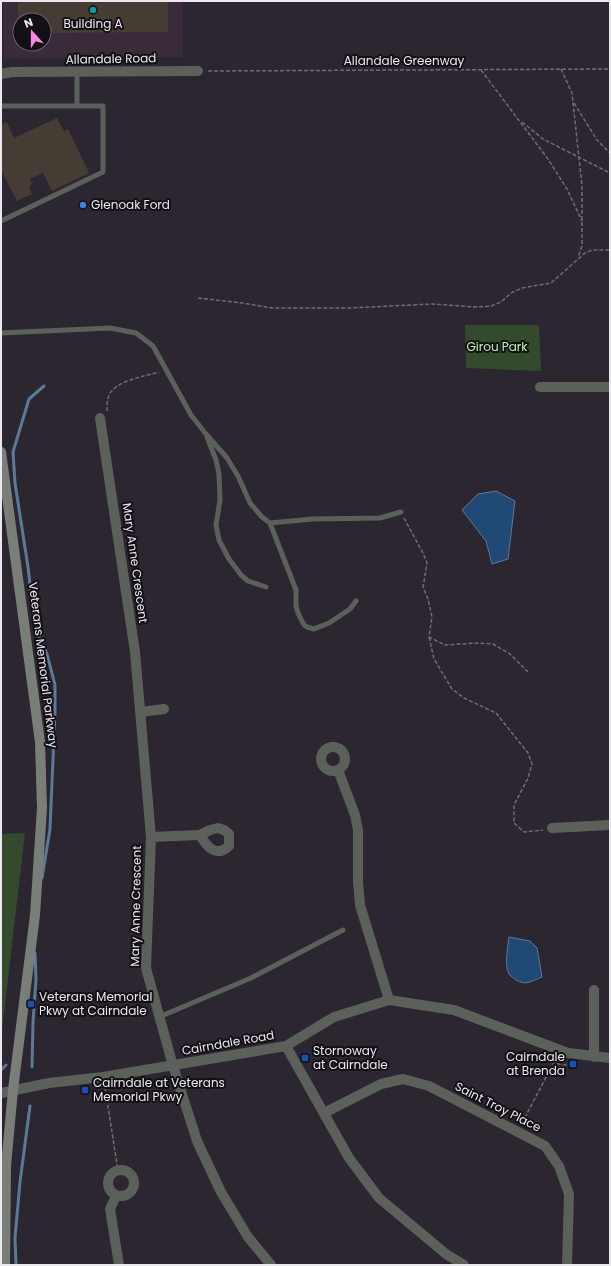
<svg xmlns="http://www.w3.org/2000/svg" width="611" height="1266" viewBox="0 0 611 1266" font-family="Poppins,sans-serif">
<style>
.industrial{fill:#392b37;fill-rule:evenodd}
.green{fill:#344a2c}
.water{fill:#204975;stroke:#5d799a}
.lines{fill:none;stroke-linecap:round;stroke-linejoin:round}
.stream{stroke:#5d799a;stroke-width:3}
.building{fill:#453d34}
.path{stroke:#706c75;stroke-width:1.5;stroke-dasharray:4 2;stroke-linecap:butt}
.service{stroke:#5c605b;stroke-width:5}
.minor{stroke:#5c605b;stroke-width:10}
.secondary{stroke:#797f78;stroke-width:10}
.culture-dot{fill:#0f9aa8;stroke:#121015;stroke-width:1.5}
.shop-dot{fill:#3f7fe0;stroke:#121015;stroke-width:1.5}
.transit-dot{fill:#1a4fb4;stroke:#121015;stroke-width:1.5}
.labels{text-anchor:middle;stroke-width:4;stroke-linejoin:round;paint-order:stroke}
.poi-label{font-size:12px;fill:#ebe8ef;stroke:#121015;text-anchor:start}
.street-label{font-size:12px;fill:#ebe8ef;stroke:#121015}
.park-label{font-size:12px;fill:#bdf6a8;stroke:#121015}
</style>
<rect width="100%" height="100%" fill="#2b2630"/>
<path class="industrial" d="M3 1H183V57L4 59ZM20 20H44V44H20Z"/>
<path class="green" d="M465 325H539L541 371 466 368Z
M25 833 1 1039V834Z"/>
<path class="water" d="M496 491 515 501 508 559 492 564 486 541 462 510 478 494Z
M509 937 530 941 537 948 542 977C532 981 526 986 516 980 514 978 511 977 509 974 504 965 508 946 509 937Z"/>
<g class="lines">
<path class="stream" d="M42 878 50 829 55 713V685L47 654 35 628 28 567 15 483 13 452 29 399 44 386
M32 1067 33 1022 36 979 35 953
M1 1070 6 1065
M16 1265 15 1238 20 1182 30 1106"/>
</g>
<path class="building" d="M18 1H168V32L44 33V20H18Z
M57 118 64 131 68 129 89 173 52 191 43 173 30 179 32 184 29 186 32 194 17 201 1 170V124L7 122 14 138Z"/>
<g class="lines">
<path class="path" d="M561 69 572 93 582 186V246L578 257
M481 70 548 159 567 189 582 221
M208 71 610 69
M574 103 597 140 610 153
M522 122 543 139 610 173
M198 298 243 303 272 308H349L432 304 476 307 491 306 501 302 511 293 522 288 551 283 585 253 592 250H610
M107 411C107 406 107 400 109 395 115 381 145 376 159 372
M404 518 423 553 427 563 423 587 428 599 432 617 429 637 445 645 478 643 493 644 510 654 528 672
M429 637 434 659 452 689 464 698 496 713 528 753 532 764 528 778 514 805V823L524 832 543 830
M105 1087 118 1171
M522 1123 554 1062C560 1065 564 1066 570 1064"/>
<path class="service" d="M1 106H103V172L1 221
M77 106V72
M1 333 110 328 136 333 153 346 191 415 206 434 227 458 238 476 250 503 262 517 270 523 296 590V606L298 613 304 625 307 627 314 629 329 623 350 609 356 601
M207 437 216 460 219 474 220 500 216 525 219 540 229 559 241 575 248 581 266 587
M270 523 313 519 380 518 401 512
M159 1017 251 978 343 930"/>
<path class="minor" d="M1 74 12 72 198 71
M540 387H610
M100 418 135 652 151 837 146 968 173 1066 197 1141 221 1192 248 1237 271 1265
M140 712 164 709
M321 759a12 12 0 1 1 24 0a12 12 0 1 1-24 0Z
M338 770 355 815 358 830V881L360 905 389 1000
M552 828 610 825
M151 837 200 835 210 830 218 828 224 830 229 834V846C216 858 207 847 200 835
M594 990V1057
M286 1046 349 1158 379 1198 446 1254 464 1265
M1 1093 49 1083 103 1077 286 1046 334 1017 389 1000 454 1010 568 1053 610 1058
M324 1113 381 1084 403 1079 429 1086 545 1146 559 1166 569 1194 567 1265
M108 1183a13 13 0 1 1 26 0a13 13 0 1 1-26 0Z
M116 1196 110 1209 119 1265"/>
<path class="secondary" d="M1 452 40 742 42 808 35 915 13 1090 6 1166 5 1265"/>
</g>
<circle class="culture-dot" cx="93" cy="10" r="4"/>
<circle class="shop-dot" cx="83" cy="205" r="4"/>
<g class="transit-dot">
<rect x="27" y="1000" width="8" height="8" rx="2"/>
<rect x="301" y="1054" width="8" height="8" rx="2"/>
<rect x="569" y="1060" width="8" height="8" rx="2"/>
<rect x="81" y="1086" width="8" height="8" rx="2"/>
</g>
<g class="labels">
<g class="poi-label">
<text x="93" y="28" text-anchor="middle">Building A</text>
<text x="91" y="209">Glenoak Ford</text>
<text x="39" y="1001">Veterans Memorial<tspan x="39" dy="14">Pkwy at Cairndale</tspan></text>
<text x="313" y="1055">Stornoway<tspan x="313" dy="14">at Cairndale</tspan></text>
<text x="565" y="1061" text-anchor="end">Cairndale<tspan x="565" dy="14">at Brenda</tspan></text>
<text x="93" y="1087">Cairndale at Veterans<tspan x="93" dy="14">Memorial Pkwy</tspan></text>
</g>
<g class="street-label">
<text transform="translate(111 59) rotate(-1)" y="4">Allandale Road</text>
<text x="404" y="65">Allandale Greenway</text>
<text transform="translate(135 563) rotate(82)" y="4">Mary Anne Crescent</text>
<text transform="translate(43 665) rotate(83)" y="4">Veterans Memorial Parkway</text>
<text transform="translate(136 906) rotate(-89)" y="4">Mary Anne Crescent</text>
<text transform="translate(228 1043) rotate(-10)" y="4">Cairndale Road</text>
<text transform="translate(498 1107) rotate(27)" y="4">Saint Troy Place</text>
</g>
<g class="park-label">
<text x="497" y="351">Girou Park</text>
</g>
</g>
<rect width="611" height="1266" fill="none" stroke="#ebe8ef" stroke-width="4"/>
<g transform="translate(32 32) rotate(339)"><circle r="19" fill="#121015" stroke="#69666c"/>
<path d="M0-3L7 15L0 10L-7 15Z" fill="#fc86e3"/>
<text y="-6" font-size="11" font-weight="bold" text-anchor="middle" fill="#ebe8ef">N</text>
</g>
</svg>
